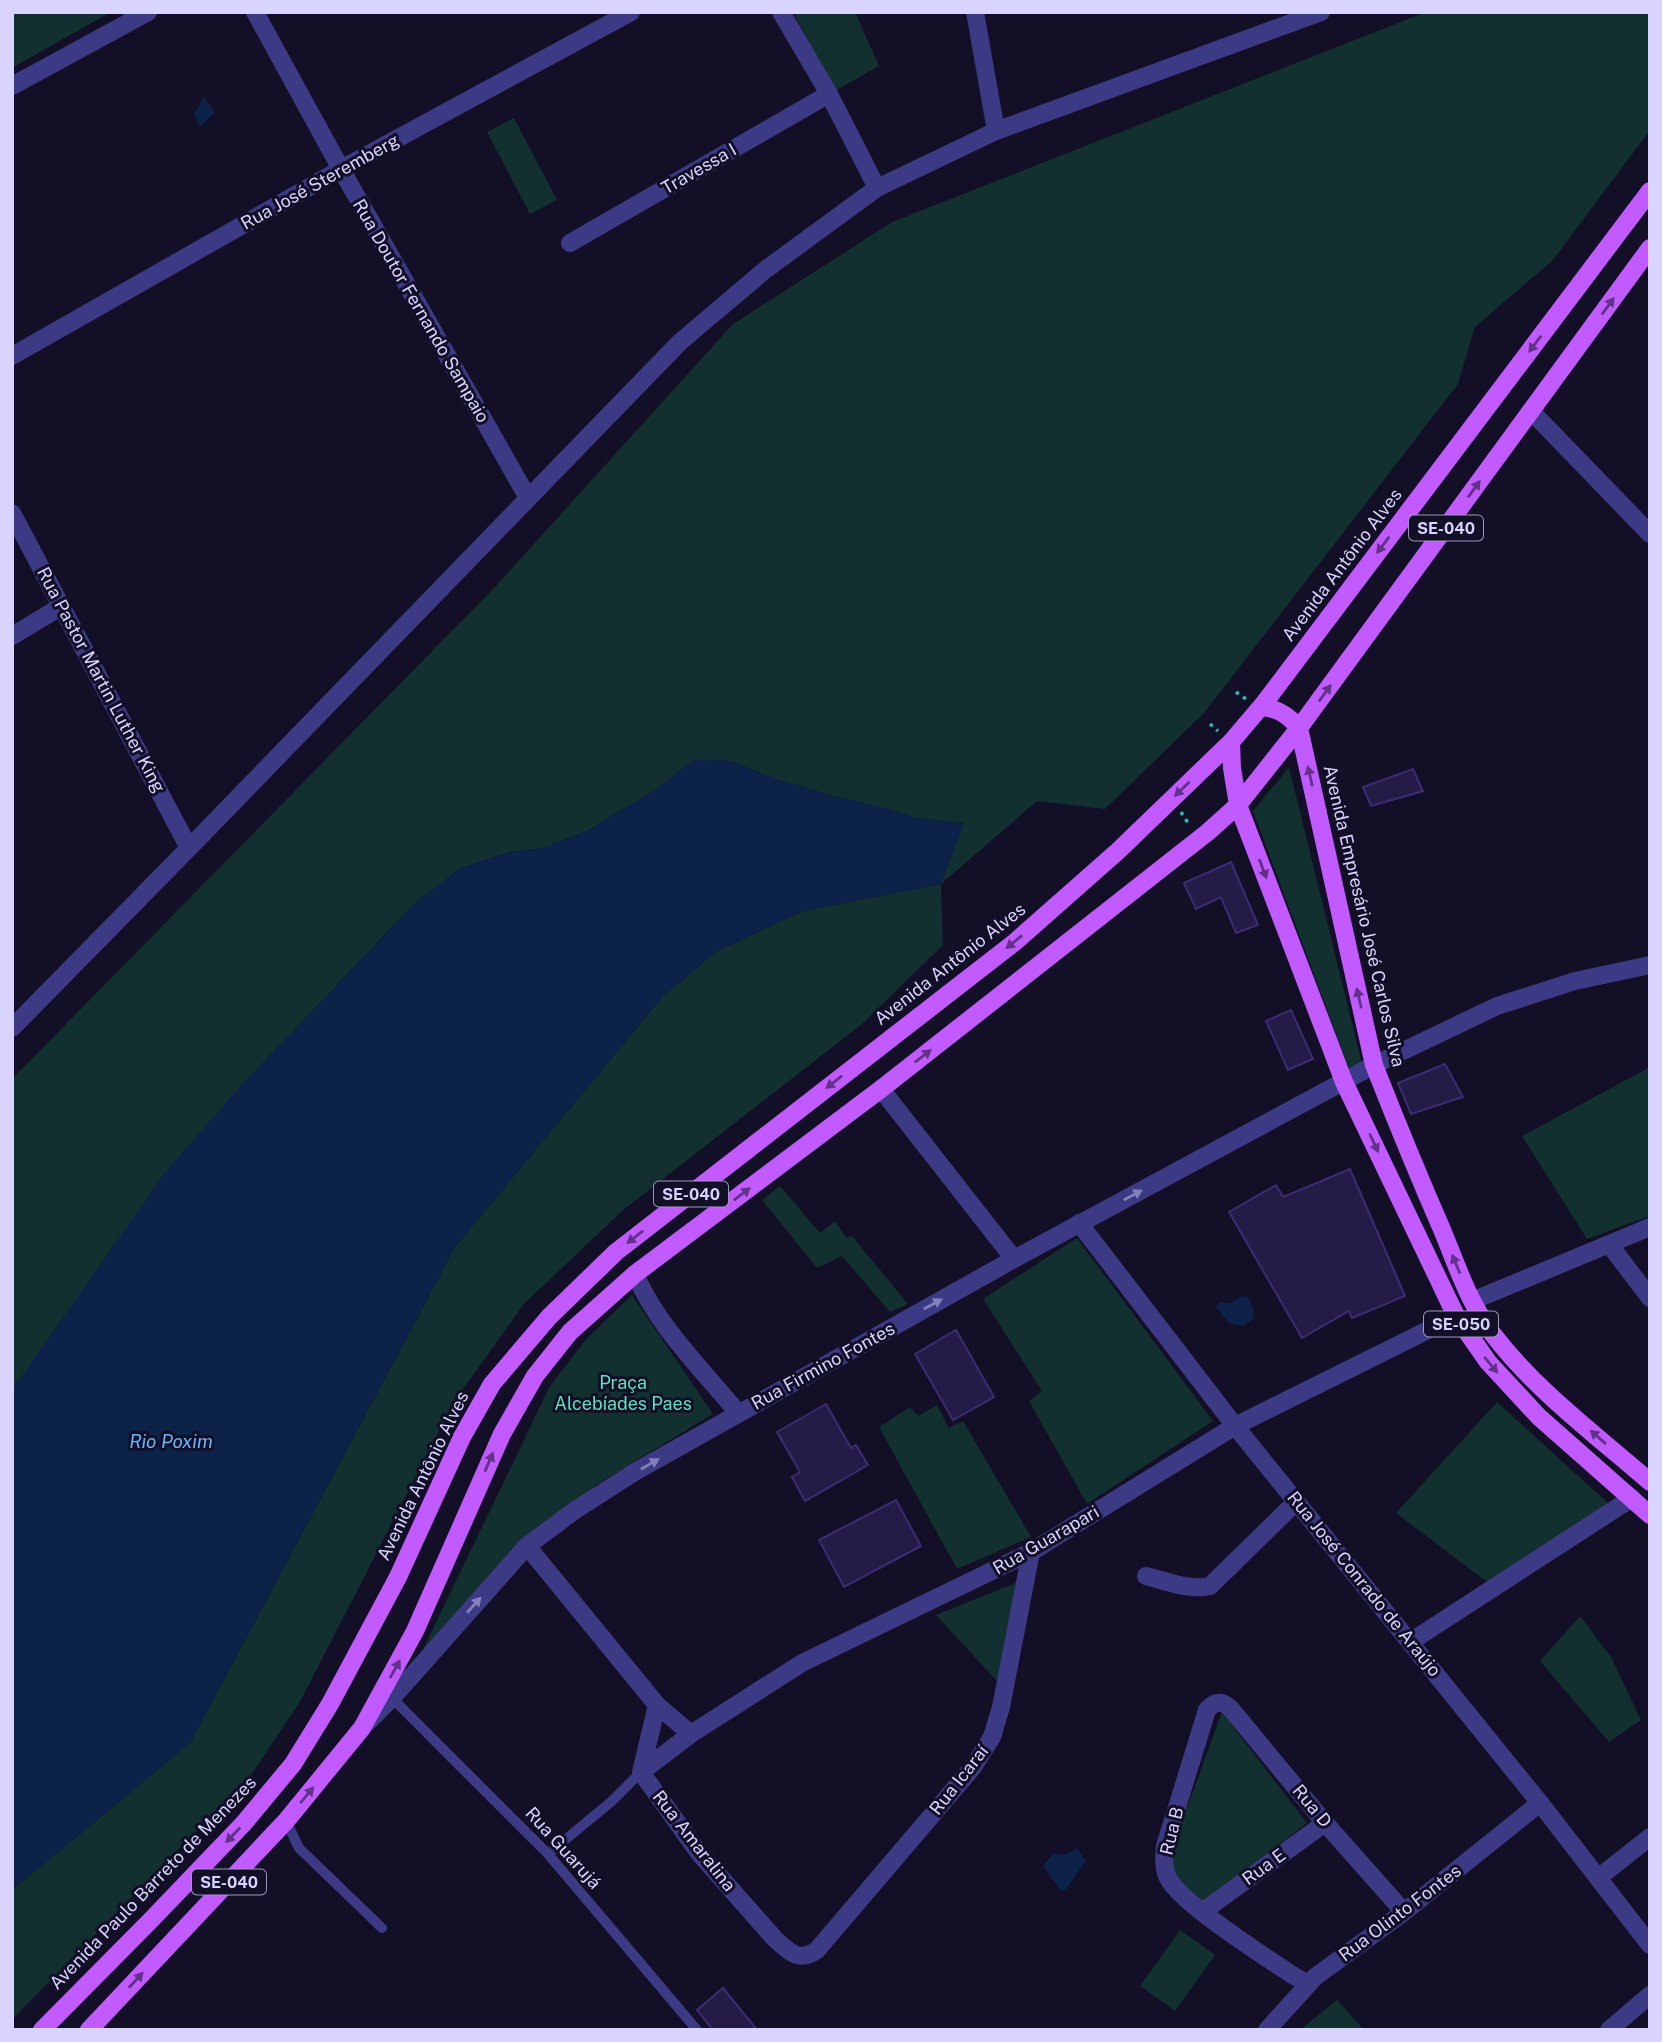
<svg xmlns="http://www.w3.org/2000/svg" width="1662" height="2042" viewBox="0 0 1662 2042" font-family="'Public Sans',sans-serif">
<style>
.green{fill:#12302f}
.water{fill:#0c2248}
.building{fill:#241b47;stroke:#3b2d73;stroke-width:2}
.lines{fill:none;stroke-linecap:round;stroke-linejoin:round}
.path{stroke:#2fb8b0;stroke-width:3.5;stroke-dasharray:3.5 5;stroke-linecap:butt}
.service{stroke:#3d3a85;stroke-width:10}
.minor{stroke:#3d3a85;stroke-width:18}
.tertiary{stroke:#3d3a85;stroke-width:18}
.primary{stroke:#c25bff;stroke-width:18}
.oneway{fill:#623188}
.oneway2{fill:#837fbc}
.labels{text-anchor:middle;stroke-width:6;stroke-linejoin:round;paint-order:stroke}
.shield{fill:#130f26;stroke:#9e99be;stroke-width:2}
.shield-label{font-size:16px;font-weight:bold;fill:#d9d4ff}
.street-label{font-size:18px;fill:#d9d4ff;stroke:#130f26}
.park-label{font-size:18px;fill:#5fe0c0;stroke:#130f26}
.water-label{font-size:19px;font-style:italic;fill:#62b6ff;stroke:#130f26}
</style>
<rect width="100%" height="100%" fill="#130f26"/>
<path class="green" d="M12 12H111L12 68Z
M793 12H855L879 66 835 91Z
M1426 12H1650V130L1553 260 1475 327 1458 384 1204 713 1105 809 1037 801 941 884 943 945 862 1024 622 1211 524 1304 454 1402 301 1700 251 1775 12 2020V1890L190 1743 455 1247 663 996 717 951 803 911 940 884 964 823 915 818 884 808 830 795 772 778 731 761 694 760 654 791 587 831 543 848 510 852 461 868 414 904 239 1088 12 1390V1079L494 588 733 324 892 222Z
M514 118 557 200 530 214 487 132Z
M1289 767 1362 1064 1350 1071 1253 811Z
M1650 1067V1216L1587 1239 1522 1136Z
M780 1186 820 1233 835 1221 846 1238 852 1236 908 1304 890 1312 842 1256 817 1268 762 1200Z
M1077 1238 1213 1421 1087 1504 1029 1401 1042 1391 983 1299Z
M632 1295 713 1414 596 1485 502 1566 414 1668 550 1386 587 1338Z
M1497 1402 1609 1504 1487 1582 1396 1513Z
M937 1405 949 1428 963 1421 1031 1537 957 1569 879 1427 910 1407 918 1416Z
M1018 1582 997 1681 936 1615Z
M1580 1616 1611 1657 1641 1720 1609 1742 1540 1661Z
M1222 1712 1307 1823 1199 1906 1163 1873Z
M1180 1930 1215 1955 1175 2011 1140 1986Z
M1337 2000 1364 2030H1300Z"/>
<path class="water" d="M204 97 215 113 199 127 194 114Z
M693 760 731 761 772 778 830 795 884 808 915 818 964 823 941 884 803 911 717 951 663 996 455 1247 190 1743 12 1890V1390L166 1171 239 1088 414 904 461 868 510 852 543 848 587 831 654 791Z
M1242 1296 1248 1297 1254 1311 1253 1319 1243 1326 1229 1323 1216 1307 1219 1302 1231 1303Z
M1077 1848 1086 1861 1066 1889 1061 1891 1043 1866 1054 1853 1065 1855Z"/>
<path class="building" d="M1413 769 1423 791 1371 806 1363 787Z
M1231 862 1258 925 1236 933 1221 897 1196 909 1184 883Z
M1291 1010 1313 1059 1288 1070 1266 1021Z
M1445 1064 1463 1097 1411 1114 1398 1083Z
M1350 1169 1405 1296 1352 1318 1349 1311 1302 1338 1229 1212 1276 1185 1283 1197Z
M956 1330 994 1397 953 1420 915 1354Z
M826 1404 851 1448 856 1445 868 1465 805 1501 792 1477 800 1472 777 1432Z
M896 1500 921 1546 844 1587 819 1540Z
M723 1988 757 2030H713L697 2010Z"/>
<g class="lines">
<path class="path" d="M1236 692 1246 699
M1210 724 1218 731
M1181 812 1190 826"/>
<path class="service" d="M392 1698 548 1854 697 2030
M286 1821 299 1848 382 1928
M548 1854 612 1801 641 1772"/>
<path class="minor" d="M255 12 341 169 528 498
M781 12 829 94 877 188
M975 12 996 131
M12 86 148 12
M570 243 829 94
M12 356 341 169 631 12
M1531 411 1650 534
M12 513 189 848
M12 636 62 606
M881 1089 1014 1259
M1079 1223 1235 1426 1540 1803 1650 1945
M1609 1244 1650 1298
M635 1274C658 1327 702 1369 738 1413
M1472 1301 1650 1227
M527 1546 657 1705 641 1772 699 1853 775 1939C789 1952 799 1963 817 1950L973 1767 992 1737 1001 1707 1031 1552
M1146 1576C1166 1581 1190 1591 1210 1586L1297 1501
M1410 1642 1632 1498
M657 1705 691 1734
M641 1772 691 1734 802 1663 1031 1552 1235 1426 1456 1316
M1598 1878 1650 1837
M1202 1912 1325 1823
M1308 1984 1294 1976C1267 1958 1180 1903 1168 1878 1163 1868 1164 1857 1165 1846L1207 1710C1215 1701 1222 1700 1231 1709L1325 1823 1404 1912
M1267 2030 1315 1977 1404 1912 1540 1803
M1609 2030 1650 1995"/>
<path class="tertiary" d="M12 1028 189 848 680 342 765 270 877 188 996 131 1321 12
M367 1723 392 1698 527 1546 574 1511 633 1473 1014 1259 1374 1065 1497 1006 1575 981 1650 965"/>
<path class="primary" d="M1261 707C1278 708 1289 716 1299 728L1374 1065C1396 1121 1419 1177 1443 1232 1457 1266 1469 1303 1492 1333 1535 1390 1596 1435 1650 1482
M1231 742 1232 768 1238 805 1330 1045 1344 1082 1456 1316 1488 1362 1539 1417 1650 1515
M42 2030 151 1920 244 1823 293 1764 330 1704 398 1577 462 1437 492 1384 549 1317 616 1252 1015 942 1118 851 1231 742 1265 702 1650 191
M89 2030 286 1821 362 1728 415 1631 502 1434 535 1376 570 1332 635 1274 881 1089 1208 832 1238 805 1299 728 1650 248"/>
</g>
<defs><path id="oneway-solid" d="M-6-.8H1V-3.2L6.5 0L1 3.2V.8H-6Z" transform="scale(1.75)"/></defs>
<g class="oneway">
<use href="#oneway-solid" transform="translate(1608 306) rotate(-54)"/>
<use href="#oneway-solid" transform="translate(1535 344) rotate(127)"/>
<use href="#oneway-solid" transform="translate(1474 489) rotate(-54)"/>
<use href="#oneway-solid" transform="translate(1383 545) rotate(127)"/>
<use href="#oneway-solid" transform="translate(1325 693) rotate(-54)"/>
<use href="#oneway-solid" transform="translate(1310 776) rotate(-103)"/>
<use href="#oneway-solid" transform="translate(1182 789) rotate(136)"/>
<use href="#oneway-solid" transform="translate(1263 869) rotate(69)"/>
<use href="#oneway-solid" transform="translate(1014 942) rotate(141)"/>
<use href="#oneway-solid" transform="translate(1359 998) rotate(-103)"/>
<use href="#oneway-solid" transform="translate(923 1056) rotate(-38)"/>
<use href="#oneway-solid" transform="translate(834 1082) rotate(142)"/>
<use href="#oneway-solid" transform="translate(1374 1143) rotate(65)"/>
<use href="#oneway-solid" transform="translate(742 1194) rotate(-37)"/>
<use href="#oneway-solid" transform="translate(635 1237) rotate(142)"/>
<use href="#oneway-solid" transform="translate(1456 1264) rotate(-113)"/>
<use href="#oneway-solid" transform="translate(1491 1365) rotate(50)"/>
<use href="#oneway-solid" transform="translate(1598 1437) rotate(-139)"/>
<use href="#oneway-solid" transform="translate(489 1462) rotate(-66)"/>
<use href="#oneway-solid" transform="translate(395 1669) rotate(-61)"/>
<use href="#oneway-solid" transform="translate(307 1795) rotate(-50)"/>
<use href="#oneway-solid" transform="translate(233 1835) rotate(134)"/>
<use href="#oneway-solid" transform="translate(136 1980) rotate(-47)"/>
</g>
<g class="oneway2">
<use href="#oneway-solid" transform="translate(1133 1195) rotate(-28)"/>
<use href="#oneway-solid" transform="translate(933 1304) rotate(-29)"/>
<use href="#oneway-solid" transform="translate(650 1464) rotate(-30)"/>
<use href="#oneway-solid" transform="translate(474 1605) rotate(-48)"/>
</g>
<g class="labels">
<g class="shield">
<rect x="1409" y="515.5" width="74" height="25" rx="5"/>
<rect x="654" y="1181.5" width="74" height="25" rx="5"/>
<rect x="1424" y="1311.5" width="74" height="25" rx="5"/>
<rect x="192" y="1869.5" width="74" height="25" rx="5"/>
</g>
<g class="shield-label">
<text x="1446" y="534">SE-040</text>
<text x="691" y="1200">SE-040</text>
<text x="1461" y="1330">SE-050</text>
<text x="229" y="1888">SE-040</text>
</g>
<g class="street-label">
<text transform="translate(699 169) rotate(-30)" y="6">Travessa I</text>
<text transform="translate(320 182) rotate(-29)" y="6">Rua José Steremberg</text>
<text transform="translate(421 311) rotate(60)" y="6">Rua Doutor Fernando Sampaio</text>
<text transform="translate(1342 565) rotate(-53)" y="6">Avenida Antônio Alves</text>
<text transform="translate(101 680) rotate(62)" y="6">Rua Pastor Martin Luther King</text>
<text transform="translate(1364 916) rotate(77)" y="6">Avenida Empresário José Carlos Silva</text>
<text transform="translate(950 964) rotate(-38)" y="6">Avenida Antônio Alves</text>
<text transform="translate(823 1366) rotate(-29)" y="6">Rua Firmino Fontes</text>
<text transform="translate(423 1476) rotate(-64)" y="6">Avenida Antônio Alves</text>
<text transform="translate(1046 1540) rotate(-30)" y="6">Rua Guarapari</text>
<text transform="translate(1364 1584) rotate(51)" y="6">Rua José Conrado de Araújo</text>
<text transform="translate(959 1780) rotate(-52)" y="6">Rua Icaraí</text>
<text transform="translate(1312 1806) rotate(50)" y="6">Rua D</text>
<text transform="translate(1172 1831) rotate(-76)" y="6">Rua B</text>
<text transform="translate(694 1841) rotate(52)" y="6">Rua Amaralina</text>
<text transform="translate(563 1848) rotate(48)" y="6">Rua Guarujá</text>
<text transform="translate(1264 1867) rotate(-36)" y="6">Rua E</text>
<text transform="translate(153 1883) rotate(-46)" y="6">Avenida Paulo Barreto de Menezes</text>
<text transform="translate(1400 1913) rotate(-37)" y="6">Rua Olinto Fontes</text>
</g>
<g class="park-label">
<text x="623" y="1389">Praça<tspan x="623" dy="21">Alcebíades Paes</tspan></text>
</g>
<g class="water-label">
<text x="171" y="1448">Rio Poxim</text>
</g>
</g>
<rect width="1662" height="2042" fill="none" stroke="#d9d4ff" stroke-width="28"/>
</svg>
